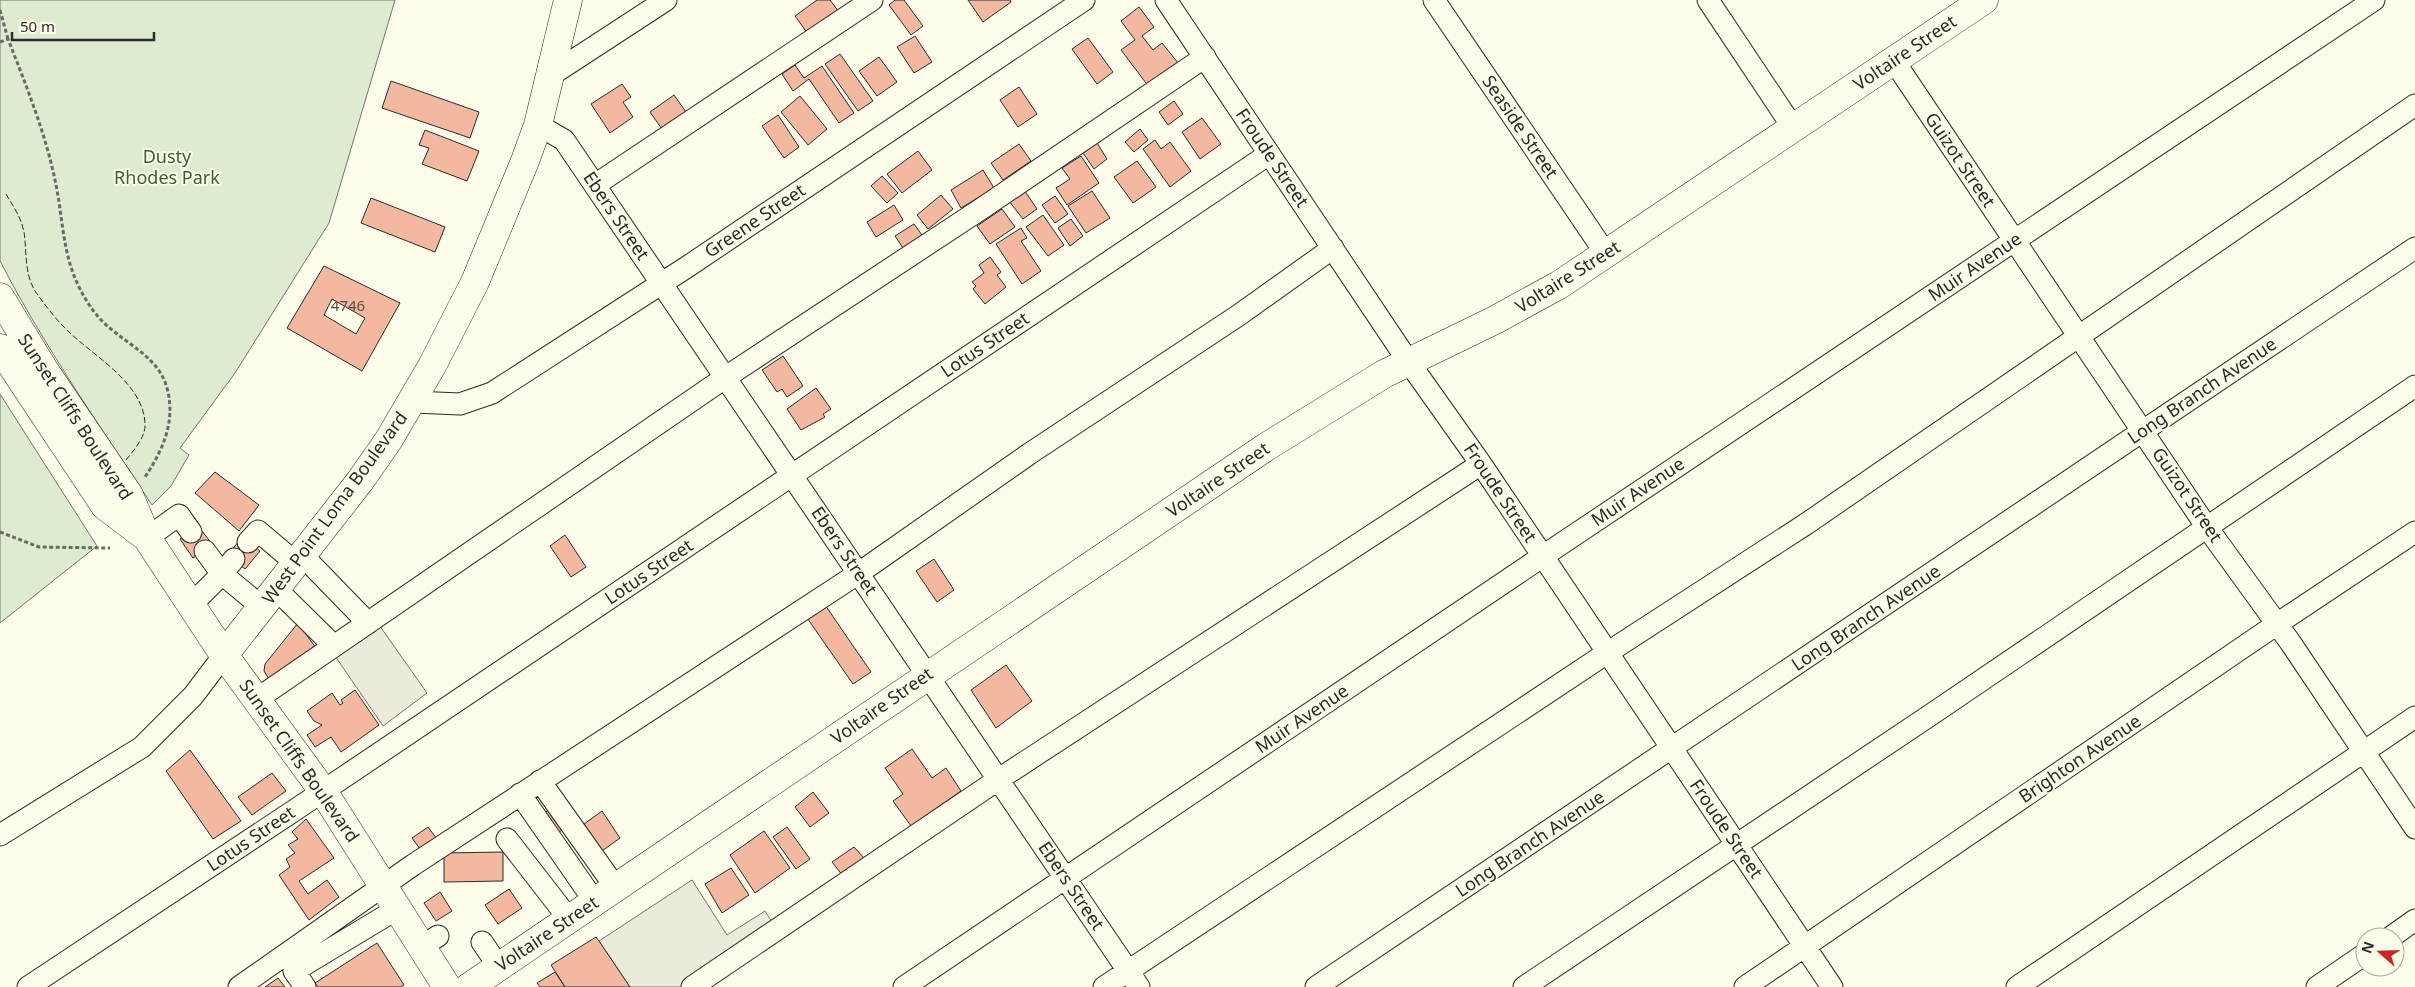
<svg xmlns="http://www.w3.org/2000/svg" width="2415" height="987" viewBox="0 0 2415 987" font-family="'Noto Sans',sans-serif">
<style>
.green{fill:#deebd1;stroke:#74746e}
.parking{fill:#eceadb;stroke:#74746e}
.building{fill:#f2b8a0;stroke:#2b2b2b;fill-rule:evenodd}
.lines{fill:none;stroke-linecap:round;stroke-linejoin:round}
.minor-casing{stroke:#2b2b2b;stroke-width:23}
.major-casing{stroke:#2b2b2b;stroke-width:29}
.path{stroke:#6a6964;stroke-width:3;stroke-dasharray:4 2.5;stroke-linecap:butt}
.minor{stroke:#fdfbea;stroke-width:21}
.major{stroke:#fdfbea;stroke-width:28}
.fence{stroke:#2b2b2b;stroke-width:1;stroke-dasharray:6 2.5;stroke-linecap:butt}
.labels{text-anchor:middle;stroke-width:4;stroke-linejoin:round;paint-order:stroke}
.number-label{font-size:15px;fill:#5d4e48}
.street-label{font-size:18px;fill:#2b2b2b;stroke:#fdfbea}
.park-label{font-size:18px;fill:#34623c;stroke:#fdfbea}
</style>
<rect width="100%" height="100%" fill="#fdfbea"/>
<path class="green" d="M0 0H395L329 223 235 373 180 448 189 455 171 486 152 505C99 425 44 346 0 261Z
M0 394 97 546 0 623Z"/>
<path class="parking" d="M377 622 427 693 383 726 333 653Z
M692 880 727 935 765 911 774 925 681 987H630L599 941Z"/>
<path class="building" d="M817 0H830L839 12 808 34 795 16Z
M895 0H904L923 26 911 35 889 5Z
M968 0H1010L1011 2 983 22Z
M1139 7 1154 27 1142 36 1153 50 1162 43 1179 64 1149 87 1121 50 1135 40 1121 21Z
M915 36 932 62 914 73 897 47Z
M1088 38 1113 72 1097 84 1072 49Z
M840 54 873 101 858 111 825 64Z
M879 57 897 82 877 96 859 71Z
M795 65 804 78 822 66 854 113 839 123 809 79 793 91 782 74Z
M391 81 479 112 470 138 382 108Z
M622 84 631 97 623 102 633 117 610 133 591 104Z
M1019 87 1037 114 1018 127 1000 100Z
M674 95 686 112 662 129 650 112Z
M800 96 827 129 808 145 781 112Z
M1174 101 1183 114 1168 125 1159 112Z
M778 115 799 147 784 158 762 126Z
M1202 118 1221 144 1200 159 1182 132Z
M1140 129 1148 140 1134 152 1125 142Z
M425 130 479 151 467 181 422 164 429 148 419 145Z
M1155 140 1161 149 1170 142 1191 171 1170 187 1143 149Z
M1097 143 1107 159 1094 169 1083 153Z
M1019 144 1031 161 1003 180 991 163Z
M918 151 932 170 902 193 887 174Z
M1081 156 1099 183 1067 205 1056 188 1070 179 1062 168Z
M1137 161 1156 187 1133 203 1114 177Z
M983 170 994 188 961 208 951 190Z
M882 176 898 193 887 203 871 186Z
M1024 190 1037 209 1023 219 1009 201Z
M1092 191 1110 218 1086 233 1068 206Z
M941 195 953 209 928 229 917 215Z
M1055 196 1068 214 1055 223 1042 205Z
M371 198 445 227 435 252 361 223Z
M894 205 903 220 876 237 867 222Z
M1002 209 1015 227 990 244 977 226Z
M1043 215 1064 245 1048 256 1026 227Z
M1071 219 1083 236 1070 246 1058 228Z
M914 224 922 235 903 248 895 236Z
M1021 228 1027 238 1021 241 1041 271 1022 284 996 244Z
M990 257 1001 272 997 275 1006 287 985 304 973 289 976 286 972 282 984 273 979 265Z
M324 266 400 303 362 371 287 328ZM332 299 365 318 356 334 324 315Z
M783 356 803 386 787 397 782 389 777 392 762 370Z
M816 388 831 409 823 414 825 417 801 430 787 409Z
M215 472 259 505 239 531 195 493Z
M198 526 213 545 193 558 180 539Z
M565 535 586 567 571 577 550 546Z
M242 537 260 551 245 569 228 555Z
M934 559 954 590 937 602 916 571Z
M823 602 871 672 853 684 805 615Z
M298 623 316 648 269 679 264 671 265 664Z
M1006 665 1032 701 996 728 971 690Z
M355 690 379 725 341 752 331 737 315 747 307 735 322 725 314 721 307 711 332 693 340 705 343 703 341 700Z
M912 749 932 778 946 768 961 791 911 826 893 801 903 794 885 768Z
M190 750 241 821 213 839 166 771Z
M272 773 286 791 252 815 238 797Z
M813 792 829 813 810 827 795 807Z
M553 807 567 826 554 836 540 816Z
M602 811 620 838 602 851 584 824Z
M306 819 334 858 299 881 308 894 327 880 339 897 309 920 279 875 290 867 286 859 295 853 288 845 298 839 292 832Z
M428 827 439 842 423 853 412 838Z
M787 827 810 859 796 869 773 837Z
M764 831 790 868 755 893 730 855Z
M854 847 865 859 843 876 832 862Z
M503 852V881L444 882V853Z
M731 868 749 895 722 913 705 884Z
M509 889 522 908 498 924 485 905Z
M440 892 452 911 436 921 424 903Z
M596 937 599 941 630 987H565L551 965Z
M377 943 404 985 400 987H318L315 983Z
M555 972 565 987H540L537 983Z
M278 978 285 987H265Z"/>
<g class="lines">
<defs>
<path id="minor" d="M1166 0 1408 361 1481 464 1832 987
M1434 0 1606 254
M1708 0 1794 129
M1894 61 2206 526 2290 642 2415 828
M551 75 666 0
M538 125 564 140 1139 987
M595 185 872 0
M413 402 460 404 492 393 687 267 1084 0
M147 538 179 515 191 532
M248 542 258 531 297 564
M205 551 222 574 234 559
M303 556 368 623
M277 590 334 646
M191 605 222 574 263 608
M257 699 726 377 981 209 1205 57
M540 781 616 888
M520 794 595 902
M0 835 142 747 193 696 224 655
M507 839 569 919
M2391 937 2415 920
M482 942 499 967
M421 947 438 936
M28 987 295 810 1269 154
M239 987 413 865 859 573 1029 454 1239 315 1333 248
M305 987 294 971 397 909
M692 987 999 779 1481 464
M904 987 1564 542 2374 0
M1104 987 1607 653 1806 524 2415 105
M1316 987 2415 248
M1524 987 1929 716 2415 386
M1745 987 2277 624 2415 532
M2017 987 2415 717
M2317 987 2365 954"/>
<path id="major" d="M0 297 45 371 129 495 147 538 224 655 323 791 447 987
M0 348 105 506 146 537
M224 655 360 481 388 441 432 366 475 282 525 161 538 125 568 0
M469 987 1266 447 1384 374 1495 320 1559 285 1984 0"/>
</defs>
<use href="#minor" class="minor-casing"/>
<use href="#major" class="major-casing"/>
<path class="path" d="M0 10 8 39
M0 42 8 39C26 85 45 132 55 180 63 216 62 253 79 287 87 303 97 318 111 329 132 347 159 359 167 388 176 421 163 450 145 477
M0 532 39 547 110 548"/>
<use href="#minor" class="minor"/>
<use href="#major" class="major"/>
<path class="fence" d="M6 194C13 206 21 217 24 232 27 251 24 273 35 291 45 305 57 321 69 332 95 357 144 384 145 424 146 437 133 451 126 460"/>
</g>
<g class="labels">
<g class="number-label">
<text x="348" y="311">4746</text>
</g>
<g class="street-label">
<text transform="translate(1905 53) rotate(-34)" y="6">Voltaire Street</text>
<text transform="translate(1520 127) rotate(56)" y="6">Seaside Street</text>
<text transform="translate(1272 158) rotate(56)" y="6">Froude Street</text>
<text transform="translate(1960 160) rotate(56)" y="6">Guizot Street</text>
<text transform="translate(616 216) rotate(56)" y="6">Ebers Street</text>
<text transform="translate(755 221) rotate(-34)" y="6">Greene Street</text>
<text transform="translate(1975 267) rotate(-34)" y="6">Muir Avenue</text>
<text transform="translate(1568 277) rotate(-32)" y="6">Voltaire Street</text>
<text transform="translate(985 345) rotate(-34)" y="6">Lotus Street</text>
<text transform="translate(2202 391) rotate(-34)" y="6">Long Branch Avenue</text>
<text transform="translate(75 417) rotate(57)" y="6">Sunset Cliffs Boulevard</text>
<text transform="translate(1218 480) rotate(-34)" y="6">Voltaire Street</text>
<text transform="translate(1638 492) rotate(-34)" y="6">Muir Avenue</text>
<text transform="translate(1500 493) rotate(56)" y="6">Froude Street</text>
<text transform="translate(2187 495) rotate(56)" y="6">Guizot Street</text>
<text transform="translate(335 508) rotate(-54)" y="6">West Point Loma Boulevard</text>
<text transform="translate(844 551) rotate(56)" y="6">Ebers Street</text>
<text transform="translate(649 572) rotate(-34)" y="6">Lotus Street</text>
<text transform="translate(1866 618) rotate(-34)" y="6">Long Branch Avenue</text>
<text transform="translate(882 706) rotate(-35)" y="6">Voltaire Street</text>
<text transform="translate(1302 719) rotate(-34)" y="6">Muir Avenue</text>
<text transform="translate(2080 759) rotate(-34)" y="6">Brighton Avenue</text>
<text transform="translate(299 761) rotate(55)" y="6">Sunset Cliffs Boulevard</text>
<text transform="translate(1726 829) rotate(56)" y="6">Froude Street</text>
<text transform="translate(251 839) rotate(-34)" y="6">Lotus Street</text>
<text transform="translate(1530 844) rotate(-34)" y="6">Long Branch Avenue</text>
<text transform="translate(1071 886) rotate(56)" y="6">Ebers Street</text>
<text transform="translate(547 934) rotate(-34)" y="6">Voltaire Street</text>
</g>
<g class="park-label">
<text x="167" y="163">Dusty<tspan x="167" dy="21">Rhodes Park</tspan></text>
</g>
</g>
<g transform="translate(2380 952) rotate(290)"><circle r="24" fill="#fdfbea" stroke="#a9a89e"/>
<path d="M0-4L9 19L0 12L-9 19Z" fill="#c62828"/>
<text y="-8" font-size="14" font-weight="bold" text-anchor="middle" fill="#2b2b2b">N</text>
</g>
<path d="M12 32v8h142v-8" fill="none" stroke="#2b2b2b" stroke-width="2.5"/>
<text x="20" y="32" font-size="15" fill="#2b2b2b" stroke="#fdfbea" stroke-width="4" paint-order="stroke">50 m</text>
</svg>
